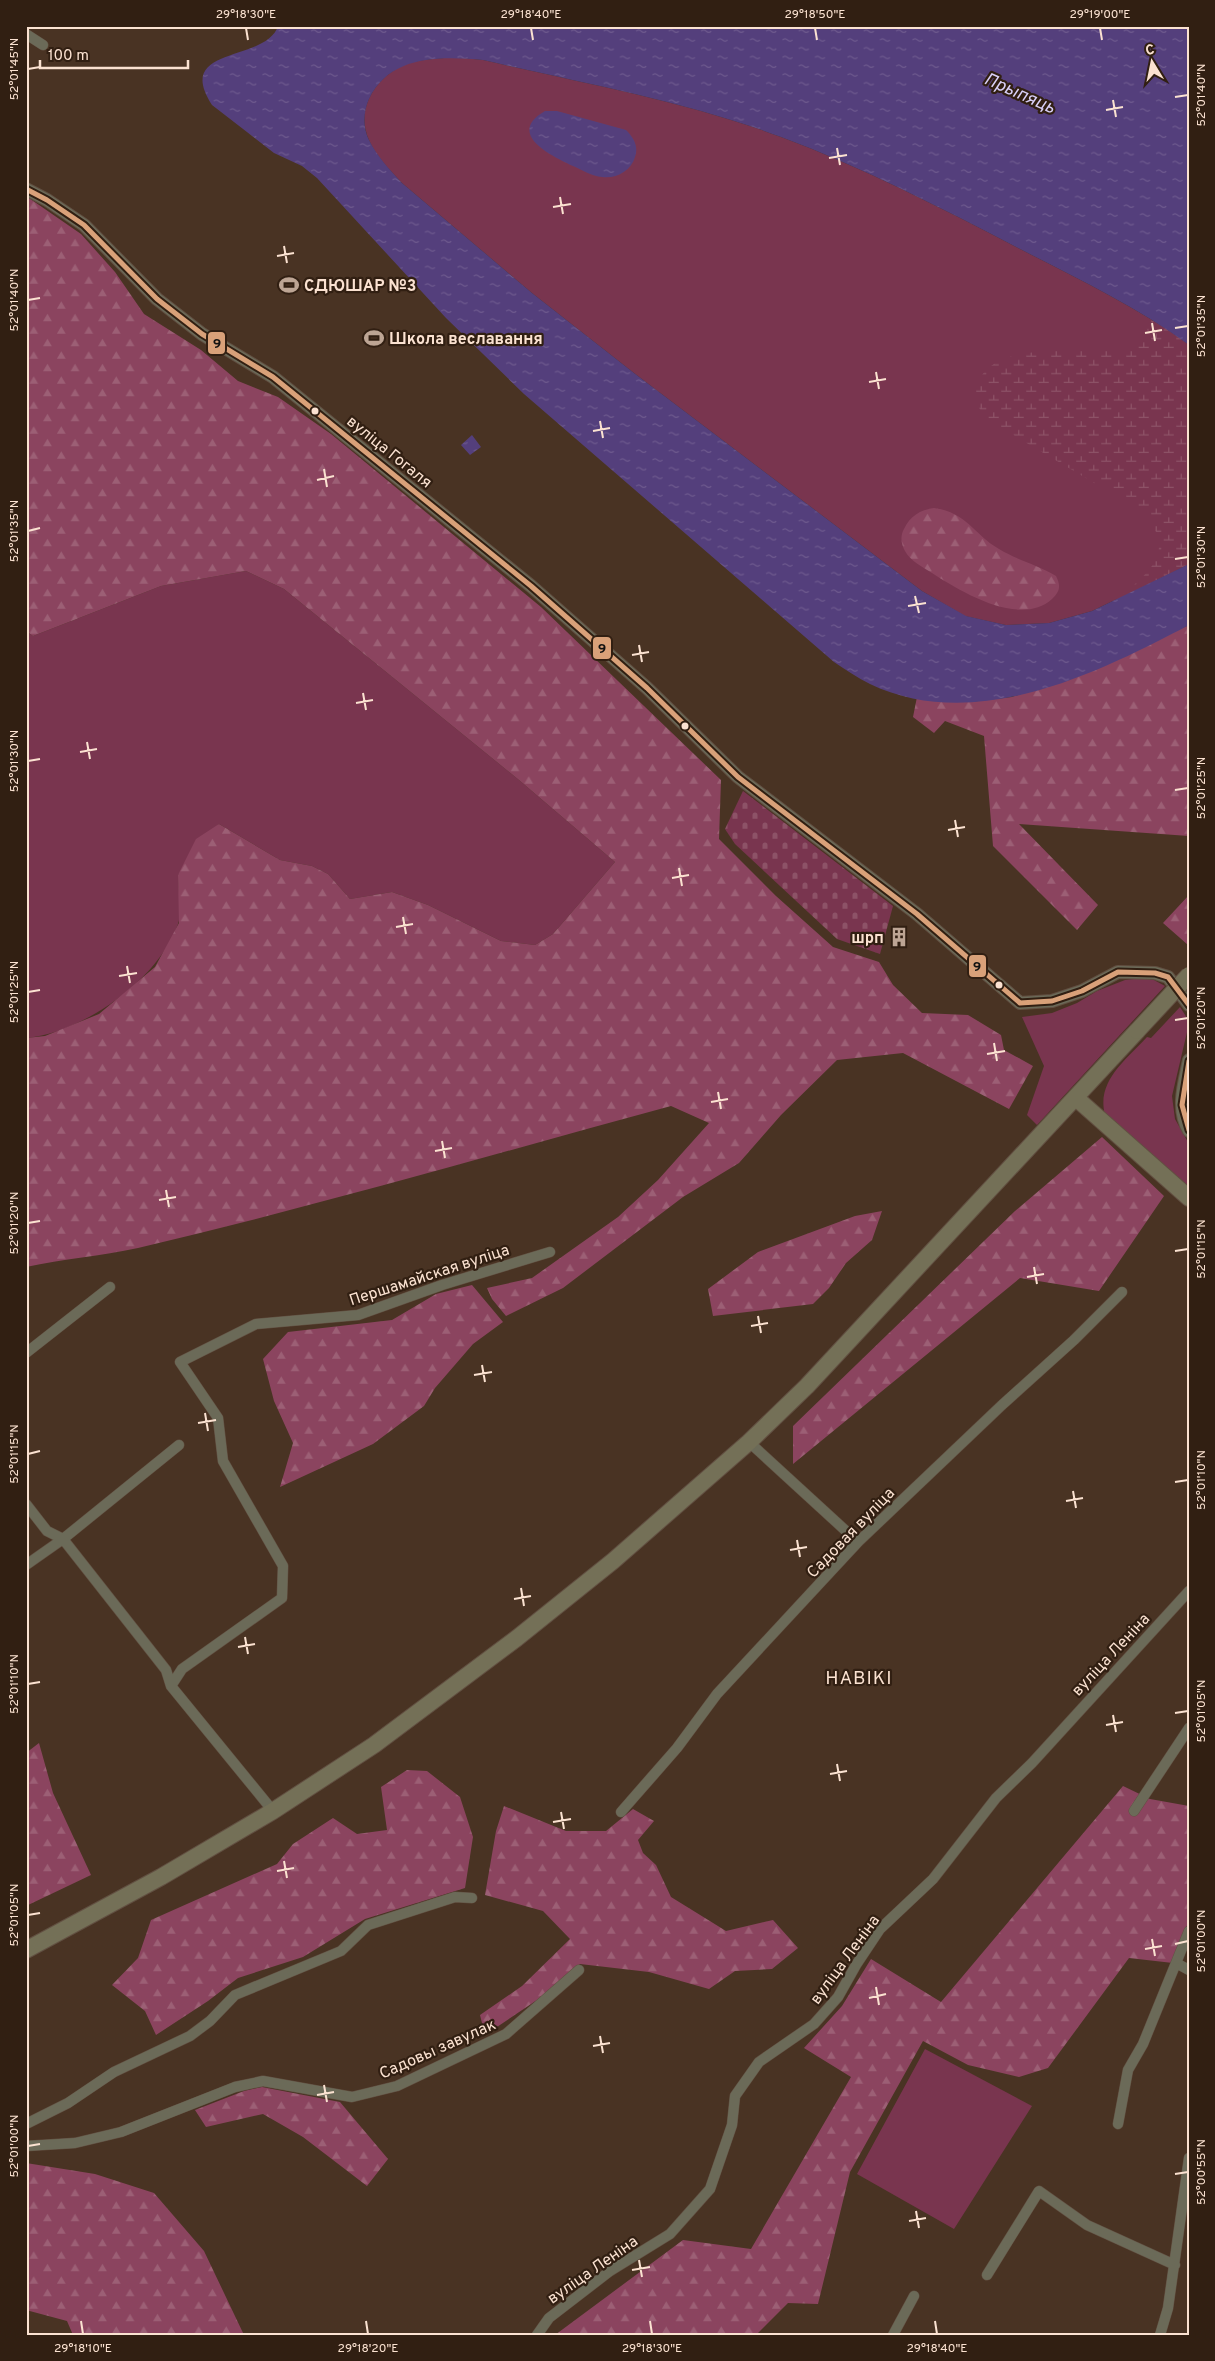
<svg xmlns="http://www.w3.org/2000/svg" width="1215" height="2361" viewBox="0 0 1215 2361" font-family="Overpass,sans-serif">
<style>
.grass{fill:#79354f}
.forest{fill:url(#forest-firs)}
.wetland{fill:url(#wetland-marsh)}
.cemetery{fill:url(#cemetery-stones)}
.water{fill:url(#water-ripples)}
.lines{fill:none;stroke-linecap:round;stroke-linejoin:round}
.minor-casing{stroke:#625042;stroke-width:11}
.tertiary-casing{stroke:#625042;stroke-width:14}
.primary-casing{stroke:#625042;stroke-width:18}
.minor{stroke:#6b6a58;stroke-width:10}
.tertiary{stroke:#6b6a58;stroke-width:12}
.primary{stroke:#747057;stroke-width:16}
.primary-bridge-casing{stroke:#625042;stroke-width:18;stroke-linecap:butt}
.primary-bridge{stroke:#747057;stroke-width:16}
.bus-1-casing{stroke:#311f12;stroke-width:9}
.bus-1{stroke:#d9a179;stroke-width:5}
.ticks{fill:none;stroke:#fbe2d1;stroke-width:2}
.bus-dot{fill:#fbe2d1;stroke:#311f12;stroke-width:2}
.labels{text-anchor:middle;stroke-width:4.5;stroke-linejoin:round;paint-order:stroke}
.poi-label{font-size:16px;font-weight:bold;fill:#fbe2d1;stroke:#311f12;text-anchor:start}
.street-label{font-size:16px;fill:#fbe2d1;stroke:#311f12}
.water-label{font-size:18px;font-style:italic;fill:#d9d0f8;stroke:#311f12}
.quarter-label{font-size:19px;letter-spacing:1px;fill:#fbe2d1;stroke:#311f12}
.line-badge{stroke:#311f12;stroke-width:2}
.pale-badge-label{font-size:14px;text-anchor:middle;font-weight:bold;fill:#111}
.neatline{fill:none;stroke:#fbe2d1;stroke-width:2}
.ticks-label{font-size:12px;text-anchor:middle;fill:#fbe2d1}
</style>
<defs>
<pattern id="forest-firs" width="22" height="20" patternUnits="userSpaceOnUse" patternTransform="scale(1.25)"><rect width="22" height="20" fill="#8b445f"/><path d="M5 1l3.5 6h-7zM16 11l3.5 6h-7z" fill="#9c5f75"/></pattern>
<pattern id="wetland-marsh" width="20" height="14" patternUnits="userSpaceOnUse" patternTransform="scale(1.25)"><rect width="20" height="14" fill="#79354f"/><path d="M1 5h8M5 5V1M11 12h8M15 12V8" fill="none" stroke="#8d5267"/></pattern>
<pattern id="cemetery-stones" width="16" height="16" patternUnits="userSpaceOnUse" patternTransform="scale(1.25)"><rect width="16" height="16" fill="#79354f"/><path d="M2 7V4a2 2 0 0 1 4 0v3zM10 15v-3a2 2 0 0 1 4 0v3z" fill="#8d5267"/></pattern>
<pattern id="water-ripples" width="26" height="14" patternUnits="userSpaceOnUse" patternTransform="scale(1.25)"><rect width="26" height="14" fill="#543f7c"/><path d="M2 4q2-2 4 0t4 0M15 11q2-2 4 0t4 0" fill="none" stroke="#6e5a8e"/></pattern>
</defs>
<rect width="100%" height="100%" fill="#493323"/>
<path class="grass" d="M453 57 483 60C582 83 685 101 781 137 864 168 943 209 1022 250 1078 279 1137 307 1189 345V564L1092 611 1049 623 1006 625 965 616 922 591 634 373 532 293 402 183C390 170 376 156 369 140 355 109 376 77 404 65 419 59 438 59 453 57Z
M246 571 284 589 519 780 615 862 553 934 535 945 501 941 428 905 392 892 350 899 328 874 312 866 280 860 219 824 178 875C178 887 182 914 178 924 159 979 83 1033 26 1038V631L33 636 161 586Z
M1143 978 1154 980 1165 986 1037 1125 1027 1115 1044 1066 1022 1017 1052 1013 1077 1003 1097 991 1125 980Z
M1180 1007 1187 1018 1188 1028 1172 1096 1175 1119 1189 1144V1191L1105 1115C1096 1081 1126 1060 1147 1037L1151 1038Z
M925 2049 1032 2106 954 2229 857 2174Z"/>
<path class="forest" d="M26 196 81 234 115 272 144 314 201 350 238 381 278 397 331 434 541 607 721 780 719 839 776 896 833 947 879 962 893 985 922 1013 968 1015 1001 1035 1004 1050 1033 1066 1009 1109 903 1053 837 1060 781 1115 739 1163 683 1197 563 1288 506 1316 492 1299 487 1288 532 1278 618 1217 658 1180 709 1123 671 1106C494 1154 317 1206 138 1248 101 1256 63 1259 26 1267V1038L45 1036 99 1014 155 967 179 923 178 875 196 839 219 824 280 860 312 866 328 874 350 899 392 892 428 905 501 941 535 945 553 934 615 862 519 780 284 589 246 571 161 586 33 636 26 631Z
M934 508C968 513 973 534 999 549 1017 560 1038 565 1056 576 1061 586 1060 591 1052 599 1020 628 960 591 932 573 923 567 910 561 905 551 901 544 900 536 904 529 910 516 920 510 934 508Z
M1189 625V836L1019 824 1098 905 1077 930 993 846 984 736 945 721 934 733 913 717 917 697 970 702 1012 697 1085 673Z
M1189 895V944L1188 945 1163 923Z
M1102 1137 1164 1196 1099 1291 1020 1278 793 1464V1426L1015 1211Z
M882 1211 872 1240 846 1263 829 1288 813 1304 713 1316 708 1289 758 1252 855 1216Z
M472 1285 503 1322 473 1344 435 1388 424 1406 373 1444 280 1487 293 1443 274 1401 263 1359 288 1332 392 1320 436 1294Z
M39 1743 53 1793 91 1875 26 1906V1753Z
M407 1770 427 1771 460 1797 473 1837 465 1888 365 1919 303 1957 238 1978 208 2001 156 2035 145 2011 112 1985 138 1958 151 1920 277 1864 293 1844 333 1818 357 1834 387 1830 381 1787Z
M1123 1786 1150 1799 1189 1806V1920L1173 1963 1129 1958 1048 2068 1019 2077 968 2065 923 2041 850 2172 818 2304 788 2303 756 2335H555L683 2240 751 2249 851 2077 804 2048 842 2006 871 1959 941 2002Z
M504 1806 566 1831H606L633 1809 654 1821 638 1840 643 1853 656 1865 671 1897 726 1931 773 1920 798 1948 772 1969 735 1971 709 1989 649 1972 580 1964 537 2000 485 2035 480 2015 522 1986 570 1939 543 1911 485 1895 496 1831Z
M262 2087 340 2102 388 2159 367 2186 303 2137 263 2114 206 2127 195 2110 244 2091Z
M26 2163 95 2174 154 2193 204 2251 244 2335H73L67 2321 26 2310Z"/>
<path class="wetland" d="M1132 309 1165 328 1189 345V564L1109 604C1153 573 1186 543 1128 503L998 426C984 416 971 405 977 386 991 336 1089 357 1127 348 1136 345 1143 340 1148 332L1143 319Z"/>
<path class="cemetery" d="M743 791 893 906 880 954 837 939 735 844 725 829Z"/>
<path class="water" d="M278 26H1189V345C1137 307 1078 279 1022 250 943 209 864 168 781 137 685 101 582 83 483 60 440 56 390 55 369 99 363 112 363 128 369 140 377 156 390 170 402 183L532 293 634 373 922 591 966 616 1006 625 1049 623 1092 611 1189 564V625C1096 674 975 734 870 684 858 678 846 670 834 662L524 394 446 318 317 178 302 166 274 153 212 105C173 45 266 63 278 26Z
M545 111H557L626 130C633 137 639 146 635 157 631 171 616 179 602 177 592 176 582 170 573 166 552 156 505 134 545 111Z
M472 435 481 447 470 455 461 445Z"/>
<g class="lines">
<defs>
<path id="minor" d="M26 34 43 45
M26 1353 110 1287
M749 1442 858 1542
M26 1504 47 1531 63 1539 166 1670 171 1686 273 1811
M26 1565 63 1539 179 1445
M171 1686 182 1669 282 1598 283 1566 223 1461 218 1418 180 1362 256 1324 358 1315 442 1285 550 1252
M1134 1811 1189 1728
M621 1812 677 1748 717 1694 858 1542 1002 1405 1074 1340 1122 1292
M1176 1963 1189 1970
M26 2124 68 2103 114 2072 190 2036 210 2021 235 1995 341 1951 368 1925 455 1897 472 1898
M1118 2124 1128 2070 1143 2044 1189 1931
M26 2146 75 2143 121 2132 235 2087 263 2081 352 2097 397 2086 506 2034 579 1970
M987 2275 1039 2191 1087 2225 1175 2265
M537 2335 549 2318 610 2271 670 2234 710 2189 732 2125 735 2096 759 2062 814 2024 838 1997 856 1965 880 1929 933 1879 996 1798 1032 1763 1189 1591
M893 2335 914 2296
M1160 2335 1168 2308 1189 2158"/>
<path id="tertiary" d="M26 189 47 200 84 225 157 299 202 334 273 377 531 586 647 688 738 777 917 914 1020 1003 1052 1001 1082 991 1118 972 1155 973 1168 977 1189 1005
M1189 1060C1184 1084 1176 1109 1189 1131"/>
<path id="primary" d="M1076 1098 1189 1198
M26 1950 161 1877 273 1811 374 1745 517 1638 613 1561 749 1442 807 1386 1137 1031"/>
</defs>
<use href="#minor" class="minor-casing"/>
<use href="#tertiary" class="tertiary-casing"/>
<use href="#primary" class="primary-casing"/>
<use href="#minor" class="minor"/>
<use href="#tertiary" class="tertiary"/>
<use href="#primary" class="primary"/>
<defs>
<path id="primary-bridge" d="M1137 1031 1189 975"/>
</defs>
<use href="#primary-bridge" class="primary-bridge-casing"/>
<use href="#primary-bridge" class="primary-bridge"/>
<defs>
<path id="bus-1" d="M26 189 47 200 84 225 157 299 202 334 273 377 531 586 647 688 738 777 917 914 1020 1003 1052 1001 1082 991 1118 972 1155 973 1168 977 1189 1005
M1189 1061 1182 1105 1189 1130"/>
</defs>
<use href="#bus-1" class="bus-1-casing"/>
<use href="#bus-1" class="bus-1"/>
</g>
<path class="ticks" d="M246 28 248 40M531 28 533 40M815 28 817 40M1100 28 1102 40M28 69 40 67M1175 97 1188 95M1113 100 1116 117M1106 110 1123 107M837 148 840 165M829 158 847 155M560 197 563 214M553 207 571 204M284 246 287 263M277 256 294 253M28 300 40 298M1152 323 1155 341M1175 328 1188 326M1145 333 1162 330M876 372 879 389M869 382 886 379M600 421 603 438M593 431 610 428M324 469 327 487M317 480 334 476M28 531 40 528M1175 559 1188 557M915 596 919 613M908 606 926 603M639 645 642 662M632 655 649 652M363 693 366 710M356 703 373 700M87 742 90 759M80 752 97 749M28 761 40 759M1175 790 1188 788M955 820 958 837M948 830 965 827M679 868 682 886M672 878 689 875M403 917 406 934M396 927 413 924M127 966 130 983M119 976 137 973M28 992 40 990M1175 1020 1188 1018M994 1043 997 1061M987 1054 1005 1051M718 1092 721 1109M711 1102 728 1099M442 1141 445 1158M435 1151 452 1148M166 1190 169 1207M159 1200 176 1197M28 1223 40 1221M1175 1251 1188 1249M1034 1267 1037 1284M1027 1277 1044 1274M758 1316 761 1333M751 1326 768 1323M482 1365 485 1382M474 1375 492 1372M205 1413 208 1431M198 1423 216 1420M28 1454 40 1451M1175 1482 1188 1480M1073 1491 1076 1508M1066 1501 1083 1498M797 1540 800 1557M790 1550 807 1547M521 1588 524 1606M514 1599 531 1596M245 1637 248 1654M238 1647 255 1644M28 1684 40 1682M1175 1713 1188 1711M1113 1715 1116 1732M1106 1725 1123 1722M837 1764 840 1781M830 1774 847 1771M561 1812 564 1829M553 1822 571 1819M284 1861 287 1878M277 1871 294 1868M28 1915 40 1913M1152 1939 1155 1956M1175 1944 1188 1941M1145 1949 1162 1946M876 1987 879 2005M869 1998 886 1994M600 2036 603 2053M593 2046 610 2043M324 2085 327 2102M317 2095 334 2092M28 2146 40 2144M1175 2174 1188 2172M916 2211 919 2228M909 2221 926 2218M639 2260 642 2277M632 2270 650 2267M81 2321 83 2334M366 2321 368 2334M650 2321 652 2334M935 2321 937 2334"/>
<defs>
<symbol id="stadium-bare" viewBox="-9 -9 18 18"><path d="M0-5a6.5 5 0 1 0 0 10a6.5 5 0 1 0 0-10ZM-3.5-1.8h7v3.6h-7Z" fill="#bda594" stroke="#311f12" stroke-width="2.5" paint-order="stroke"/></symbol>
<symbol id="building-bare" viewBox="-9 -9 18 18"><path d="M-4-6H4V6H1V3H-1V6H-4ZM-2.5-4.3h1.7v1.8h-1.7ZM.8-4.3h1.7v1.8H.8ZM-2.5-1h1.7V.8h-1.7ZM.8-1h1.7V.8H.8Z" fill="#bda594" stroke="#311f12" stroke-width="2.5" paint-order="stroke"/></symbol>
</defs>
<g fill-rule="evenodd">
<use href="#stadium-bare" x="275" y="271" width="28" height="28"/>
<use href="#stadium-bare" x="360" y="324" width="28" height="28"/>
<use href="#building-bare" x="885" y="923" width="28" height="28"/>
</g>
<g class="bus-dot">
<circle cx="315" cy="411" r="4.5"/>
<circle cx="685" cy="726" r="4.5"/>
<circle cx="999" cy="985" r="4.5"/>
</g>
<g class="labels">
<g class="poi-label">
<text x="304" y="291">СДЮШАР №3</text>
<text x="389" y="344">Школа веславання</text>
<text x="884" y="943" text-anchor="end">шрп</text>
</g>
<g class="street-label">
<text transform="translate(390 451) rotate(39)" y="6">вуліца Гогаля</text>
<text transform="translate(429 1274) rotate(-18)" y="6">Першамайская вуліца</text>
<text transform="translate(850 1532) rotate(-46)" y="6">Садовая вуліца</text>
<text transform="translate(1110 1654) rotate(-47)" y="6">вуліца Леніна</text>
<text transform="translate(844 1959) rotate(-54)" y="6">вуліца Леніна</text>
<text transform="translate(437 2048) rotate(-24)" y="6">Садовы завулак</text>
<text transform="translate(592 2269) rotate(-35)" y="6">вуліца Леніна</text>
</g>
<g class="water-label">
<text transform="translate(1020 93) rotate(24)" y="6">Прыпяць</text>
</g>
<g class="quarter-label">
<text x="859" y="1684">НАВІКІ</text>
</g>
</g>
<g class="line-badge">
<rect x="207" y="331" width="19" height="24" rx="5" fill="#d9a179"/>
<rect x="592" y="636" width="20" height="24" rx="5" fill="#d9a179"/>
<rect x="968" y="954" width="19" height="24" rx="5" fill="#d9a179"/>
</g>
<g class="pale-badge-label">
<text x="217" y="348">9</text>
<text x="602" y="653">9</text>
<text x="977" y="971">9</text>
</g>
<rect width="1215" height="2361" fill="none" stroke="#311f12" stroke-width="55"/>
<g transform="translate(1152 62) rotate(350)" stroke="#311f12" stroke-width="4" paint-order="stroke">
<path d="M0-4L9 19L0 12L-9 19Z" fill="#fbe2d1"/>
<text y="-8" font-size="14" font-weight="bold" text-anchor="middle" fill="#fbe2d1">С</text>
</g>
<path d="M40 60v8h148v-8" fill="none" stroke="#fbe2d1" stroke-width="2.5"/>
<text x="48" y="60" font-size="15" fill="#fbe2d1" stroke="#311f12" stroke-width="4" paint-order="stroke">100 m</text>
<rect x="28" y="28" width="1160" height="2306" class="neatline"/>
<g class="ticks-label">
<text x="246" y="18">29°18'30"E</text>
<text x="531" y="18">29°18'40"E</text>
<text x="815" y="18">29°18'50"E</text>
<text x="1100" y="18">29°19'00"E</text>
<text transform="translate(14 69) rotate(-90)" y="4">52°01'45"N</text>
<text transform="translate(1201 95) rotate(-90)" y="4">52°01'40"N</text>
<text transform="translate(14 300) rotate(-90)" y="4">52°01'40"N</text>
<text transform="translate(1201 326) rotate(-90)" y="4">52°01'35"N</text>
<text transform="translate(14 531) rotate(-90)" y="4">52°01'35"N</text>
<text transform="translate(1201 557) rotate(-90)" y="4">52°01'30"N</text>
<text transform="translate(14 761) rotate(-90)" y="4">52°01'30"N</text>
<text transform="translate(1201 788) rotate(-90)" y="4">52°01'25"N</text>
<text transform="translate(14 992) rotate(-90)" y="4">52°01'25"N</text>
<text transform="translate(1201 1018) rotate(-90)" y="4">52°01'20"N</text>
<text transform="translate(14 1223) rotate(-90)" y="4">52°01'20"N</text>
<text transform="translate(1201 1249) rotate(-90)" y="4">52°01'15"N</text>
<text transform="translate(14 1454) rotate(-90)" y="4">52°01'15"N</text>
<text transform="translate(1201 1480) rotate(-90)" y="4">52°01'10"N</text>
<text transform="translate(14 1684) rotate(-90)" y="4">52°01'10"N</text>
<text transform="translate(1201 1711) rotate(-90)" y="4">52°01'05"N</text>
<text transform="translate(14 1915) rotate(-90)" y="4">52°01'05"N</text>
<text transform="translate(1201 1941) rotate(-90)" y="4">52°01'00"N</text>
<text transform="translate(14 2146) rotate(-90)" y="4">52°01'00"N</text>
<text transform="translate(1201 2172) rotate(-90)" y="4">52°00'55"N</text>
<text x="83" y="2352">29°18'10"E</text>
<text x="368" y="2352">29°18'20"E</text>
<text x="652" y="2352">29°18'30"E</text>
<text x="937" y="2352">29°18'40"E</text>
</g>
</svg>
